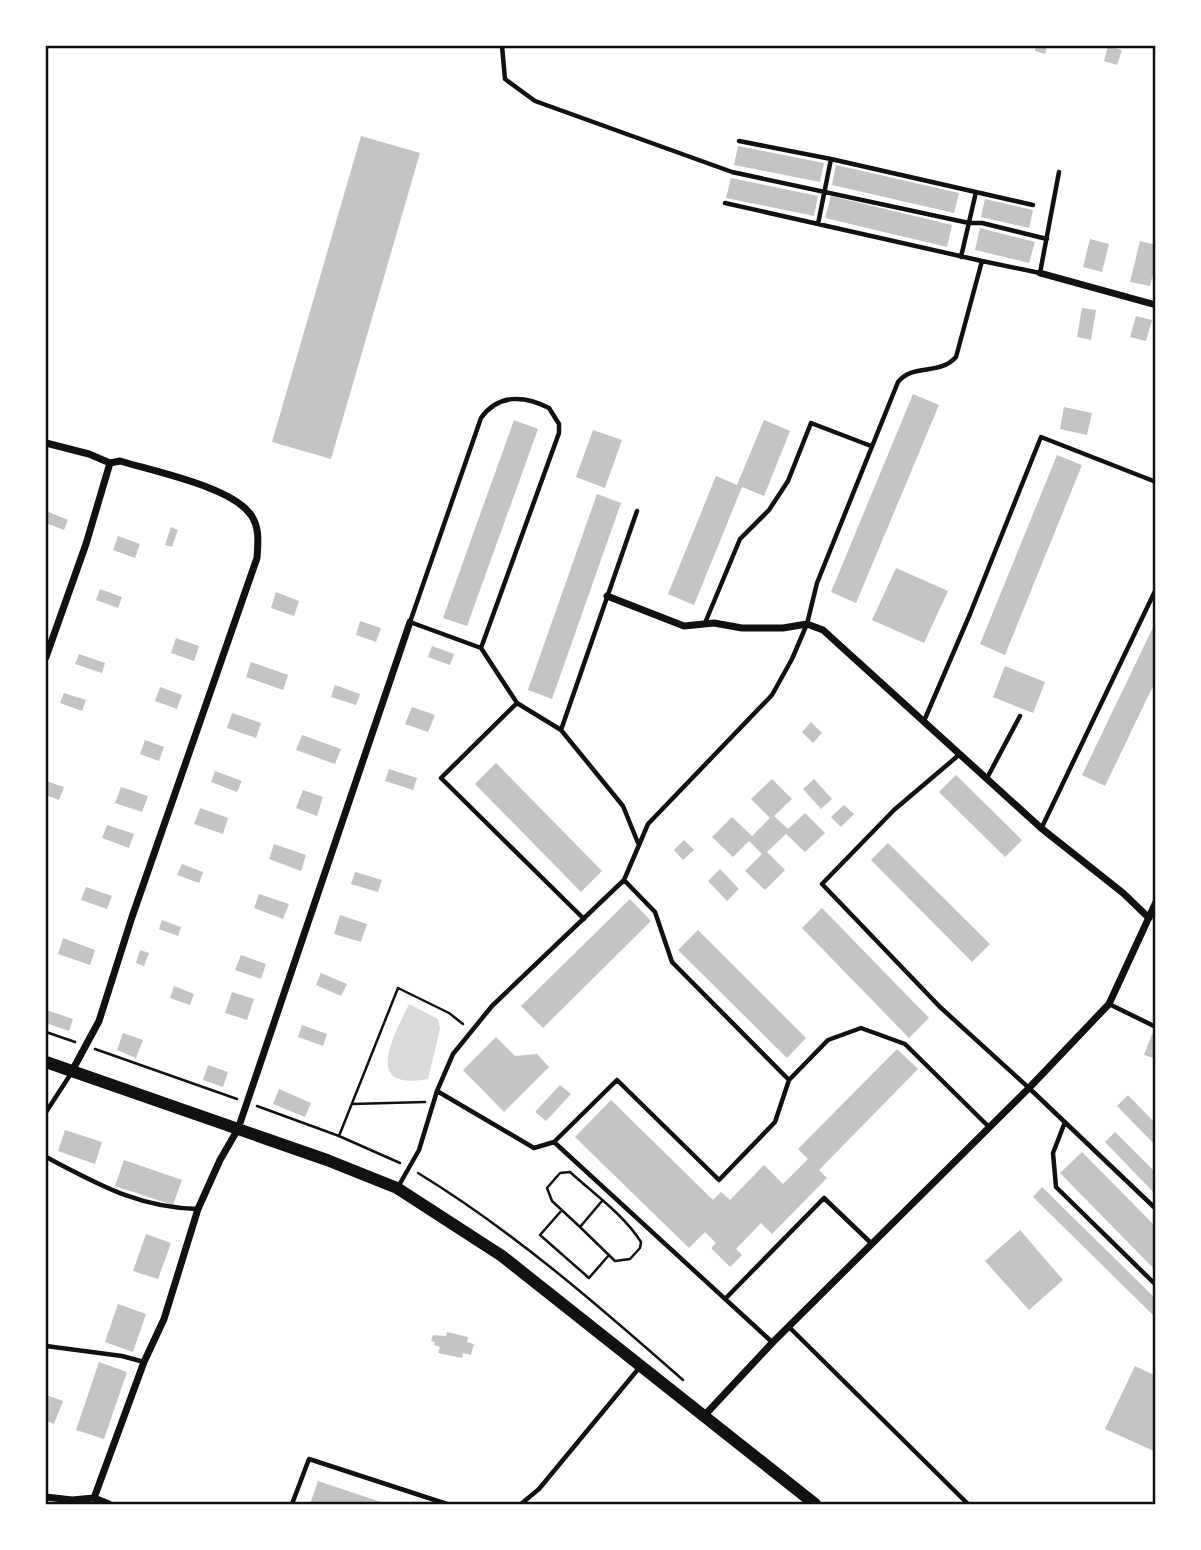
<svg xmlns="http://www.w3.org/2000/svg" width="1201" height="1550" viewBox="0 0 1201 1550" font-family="Arial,sans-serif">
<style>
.water{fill:#d9d9d9}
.building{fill:#c4c4c4}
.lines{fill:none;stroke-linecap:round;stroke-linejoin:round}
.path{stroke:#111;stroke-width:2.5}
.service{stroke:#111;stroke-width:4.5}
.minor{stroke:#111;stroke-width:7}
.secondary{stroke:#111;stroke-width:12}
.neatline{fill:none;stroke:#111;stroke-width:2.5}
</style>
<rect width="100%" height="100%" fill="#fff"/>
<path class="water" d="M409 1004 438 1019 440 1029 428 1079C362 1091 393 1038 409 1004Z"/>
<path class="building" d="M1036 46H1047L1045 54 1035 51Z
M1108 46 1122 50 1117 65 1104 61Z
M361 136 420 153 331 459 272 442Z
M738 146 824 163 820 182 734 165Z
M836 165 959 193 954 213 832 185Z
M731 178 818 196 814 216 726 198Z
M831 196 952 225 947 247 825 218Z
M985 199 1033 210 1029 228 981 217Z
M980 228 1035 242 1029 263 975 250Z
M1090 239 1109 244 1102 272 1083 267Z
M1140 241 1156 245V262L1150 286 1130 282Z
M1082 308 1096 310 1091 340 1077 337Z
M1136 316 1152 320 1146 341 1130 337Z
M913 394 939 405 856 603 831 592Z
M1064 407 1092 413 1087 435 1060 429Z
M514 420 538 429 467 626 443 618Z
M764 420 790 431 764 496 742 487 694 605 668 594 716 476 737 485Z
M593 430 622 440 605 488 576 477Z
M1057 455 1082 465 1005 655 980 644Z
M597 494 621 503 552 699 528 690Z
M46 511 68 520 64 530 46 523Z
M171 527 178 530 172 547 165 545Z
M118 536 140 544 135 558 113 550Z
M896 568 948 591 924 643 872 620Z
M100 589 122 597 118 608 96 600Z
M276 592 299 601 294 616 271 608Z
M360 621 381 628 376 642 356 635Z
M1156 621V680L1105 786 1082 775Z
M176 638 199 646 194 661 171 653Z
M432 646 454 654 450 665 428 657Z
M79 654 105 663 102 673 75 664Z
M251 662 288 675 283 690 246 677Z
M1005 666 1045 682 1033 713 993 697Z
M335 685 360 694 356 705 331 697Z
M160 687 182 695 177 709 155 701Z
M64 693 86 700 82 711 60 703Z
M412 707 435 715 428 732 405 724Z
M232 713 261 723 256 738 227 728Z
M811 722 822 733 813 743 802 732Z
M302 735 341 749 335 764 296 750Z
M145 740 164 747 159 761 140 754Z
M496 763 602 871 581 892 475 784Z
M389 769 417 778 413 790 385 781Z
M215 771 242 781 237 792 211 782Z
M956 775 1022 840 1005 857 939 792Z
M772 779 792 799 774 816 788 829 805 813 825 833 805 852 786 834 767 852 785 870 765 890 745 871 762 854 749 841 733 857 712 837 732 817 752 836 770 818 751 799Z
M814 779 832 799 821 809 803 789Z
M46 781 64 787 59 800 46 795Z
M121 787 148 796 142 812 115 803Z
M303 790 323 797 317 816 296 808Z
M844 805 854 814 841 827 831 817Z
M200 808 228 818 223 834 194 824Z
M107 825 134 834 129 848 102 838Z
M684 840 694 850 683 860 674 850Z
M888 843 990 944 972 962 871 860Z
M274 844 306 855 301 871 269 859Z
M182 864 203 872 199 883 177 875Z
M720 869 739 889 727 901 708 881Z
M355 872 382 880 378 892 351 884Z
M86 887 112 896 107 909 81 900Z
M259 894 289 904 283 919 254 908Z
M630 899 651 921 543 1028 521 1006Z
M822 908 929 1018 909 1038 802 928Z
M340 915 367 924 361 942 334 934Z
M162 920 181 927 178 936 159 929Z
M698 930 806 1038 787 1058 678 950Z
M63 938 95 950 90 965 58 954Z
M140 950 149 953 144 966 136 963Z
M241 955 266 964 261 979 235 970Z
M321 973 347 984 341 996 316 985Z
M174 986 194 994 190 1005 170 998Z
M232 992 254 999 247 1020 225 1013Z
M46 1010 73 1019 69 1031 46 1023Z
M302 1025 327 1034 323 1046 298 1037Z
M123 1033 143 1040 136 1058 117 1050Z
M1152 1034 1156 1035V1059L1144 1055Z
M496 1037 515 1056 537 1054 549 1067 504 1112 463 1070Z
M897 1049 918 1069 819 1170 827 1178 772 1234 761 1223 736 1249 742 1255 730 1267 711 1248 716 1243 705 1232 689 1248 575 1137 611 1100 713 1200 721 1192 730 1200 764 1165 783 1184 808 1159 798 1149Z
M208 1065 228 1072 223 1087 203 1080Z
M560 1085 571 1094 546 1121 535 1112Z
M279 1089 311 1103 305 1117 273 1104Z
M1128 1095 1156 1124V1146L1117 1106Z
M65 1130 102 1142 95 1164 58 1151Z
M1115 1132 1156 1173V1195L1105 1142Z
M1082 1152 1156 1227V1271L1060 1173Z
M124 1160 182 1180 173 1205 115 1186Z
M1042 1187 1156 1299V1318L1033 1197Z
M1020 1230 1063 1280 1029 1310 985 1261Z
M146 1234 171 1243 158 1279 133 1271Z
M118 1304 146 1314 133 1352 105 1342Z
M447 1332 468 1337 467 1342 474 1344 471 1355 463 1353 462 1358 438 1353 440 1347 434 1345 435 1342 431 1341 433 1335 446 1336Z
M99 1362 127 1372 104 1439 76 1430Z
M1135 1366 1156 1376V1452L1105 1429Z
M46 1395 63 1401 54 1424 46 1421Z
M318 1481 387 1504H310Z"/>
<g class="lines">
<path class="path" d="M46 1032 75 1042
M95 1049 237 1099
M352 1104 425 1102
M257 1106 339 1136 400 1163
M339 1136 398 988 449 1013 463 1024
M418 1173C513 1231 599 1306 683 1380
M562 1210 540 1235 589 1278 609 1255
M580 1227 615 1261 630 1259 640 1248 641 1242C624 1215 594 1194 570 1172L560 1173 547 1188 552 1201 580 1227 602 1201H603"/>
<path class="service" d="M502 46 505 79 535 101 732 172 969 223H982L1047 239
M739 141 831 159 1033 205
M725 203 982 261
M818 224 831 159
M961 257 976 192
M705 623 740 539 769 510 788 481 811 423 871 446
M481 648 559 433V424L549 408C524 395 498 394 481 418L410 622 481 648 517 703 561 730 623 806 638 843
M517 703 441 778 584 919
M924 721 970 614 1041 437 1156 482
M561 730 637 511
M960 754 894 810 822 884 940 1007 1029 1088 1156 1209
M987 778 1020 716
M1042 827 1156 589
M1109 1004 1156 1027
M789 1080 828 1040 861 1028 905 1044 989 1127
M437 1091 453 1054 492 1006 624 880 648 824 772 695 792 659 807 624 817 583 898 382C914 363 939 376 956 357L982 261 1040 273 1059 172
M46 1112 72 1072
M1065 1122 1053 1153 1056 1187 1156 1285
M554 1142 617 1080 719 1180 775 1122 789 1080 672 962 655 912 624 880
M46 1157C98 1184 138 1208 198 1209
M398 1187 419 1150 437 1091 534 1148 554 1142 772 1342
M725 1299 824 1198 871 1243
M789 1327 968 1504
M46 1346 122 1356 144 1362
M292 1504 309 1459 447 1504
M521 1504 539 1489 639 1368"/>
<path class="minor" d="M1040 273 1156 305
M46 443 89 454 110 463 120 461C153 471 232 487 251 515 260 528 258 543 257 558L132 917 99 1021 72 1071
M607 596 684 626 714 623 742 628H783L807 624 823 630 1041 828 1123 893 1149 918
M46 657 86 544 110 463
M703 1417 773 1342 1029 1088 1109 1004 1156 902
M46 1497 72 1500 94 1498 109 1504
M94 1498 144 1362 164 1319 198 1209 220 1160 238 1129 410 622"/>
<path class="secondary" d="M46 1062 327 1160 397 1188 502 1256 815 1504"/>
</g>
<rect width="1201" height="1550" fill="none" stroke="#ffffff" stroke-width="94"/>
<rect x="47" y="47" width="1107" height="1456" class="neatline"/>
</svg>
